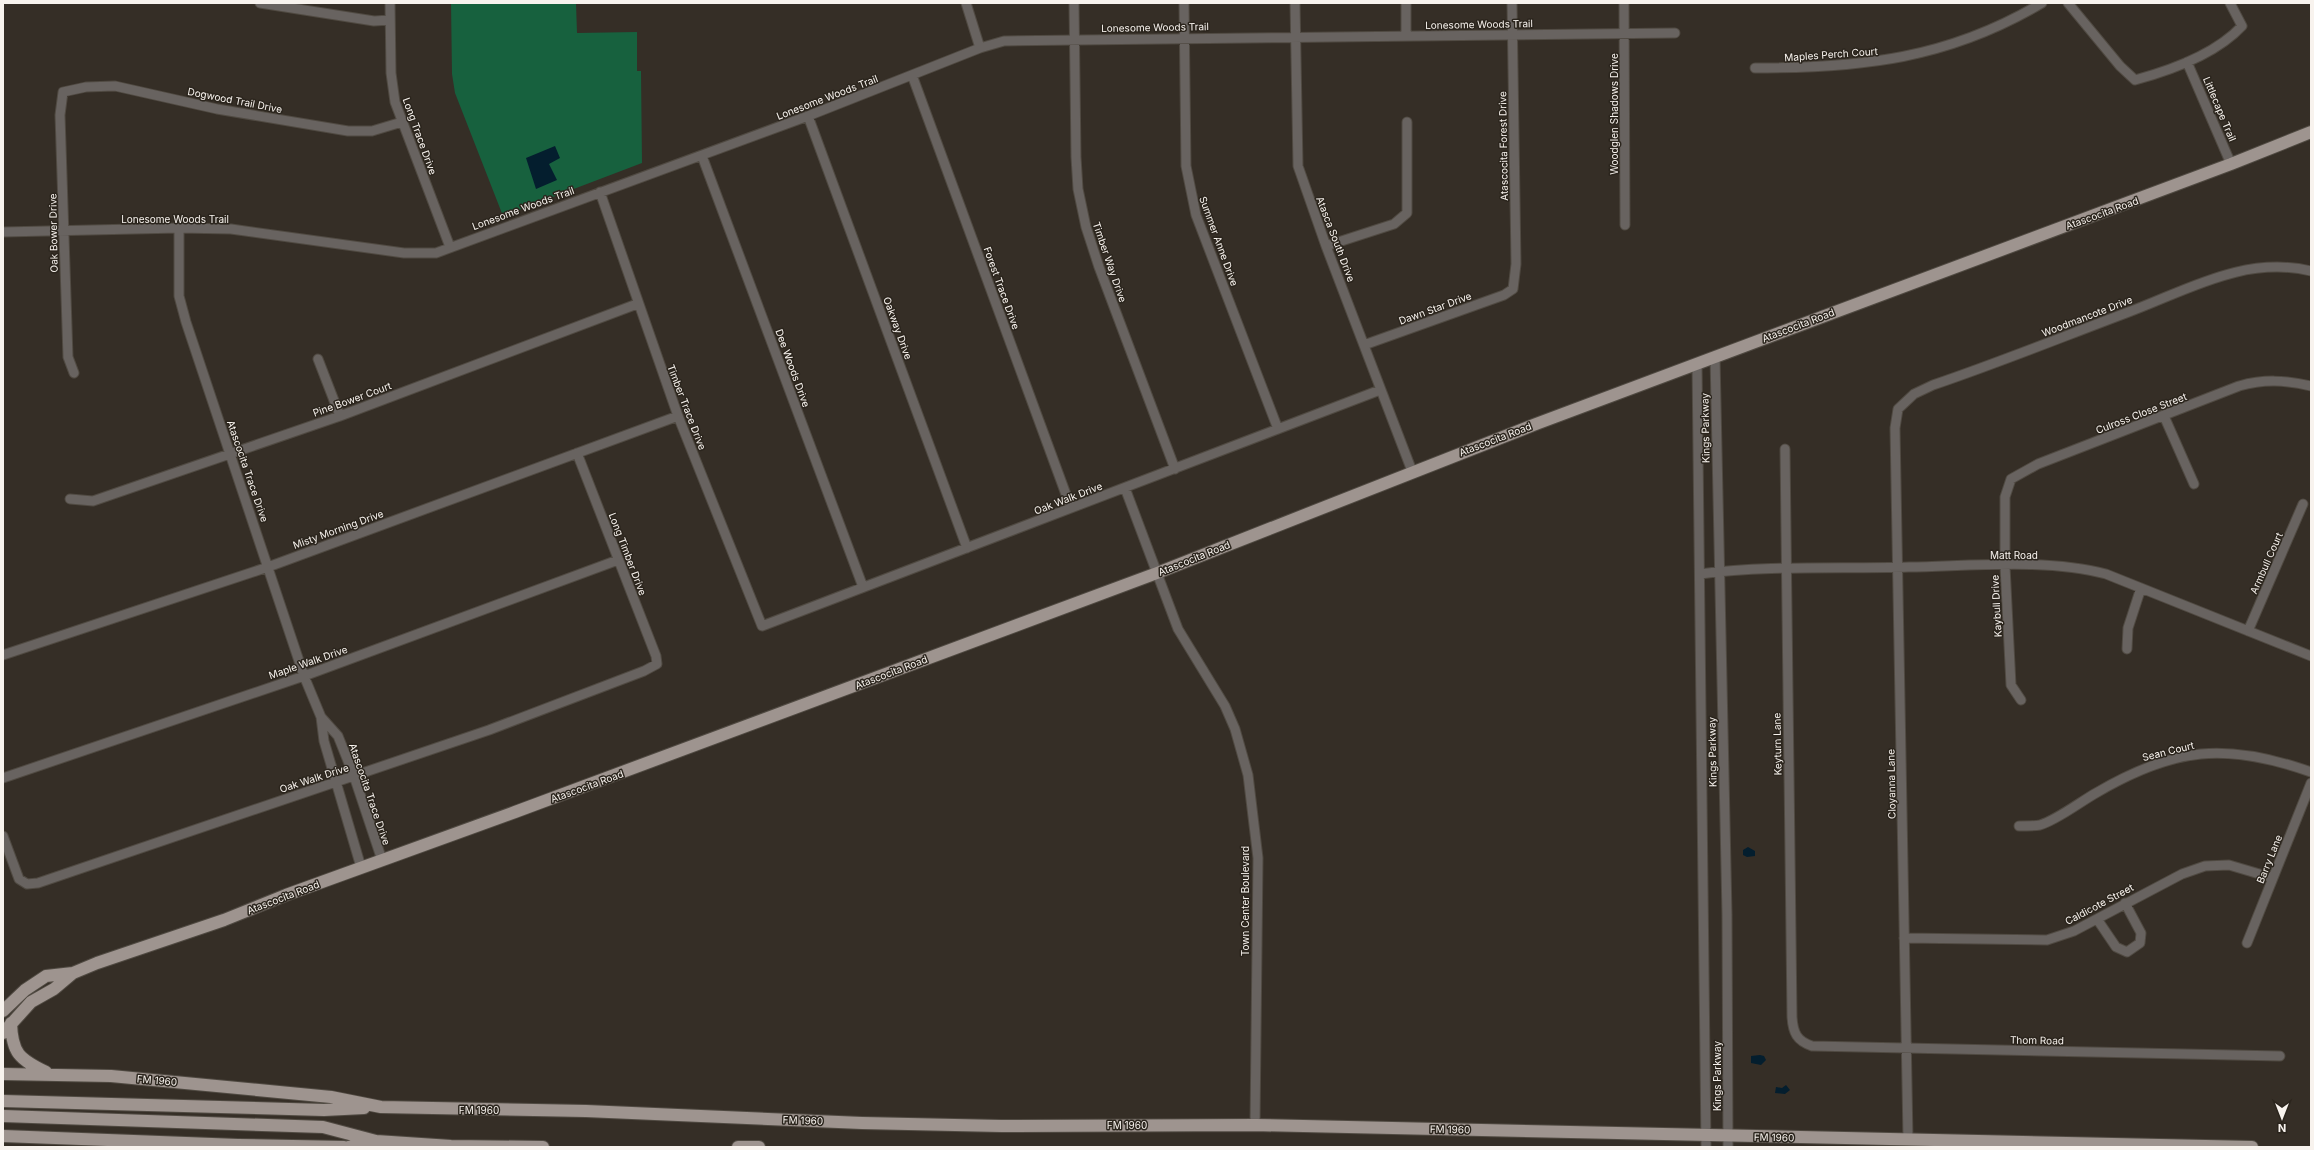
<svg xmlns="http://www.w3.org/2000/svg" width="2314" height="1150" viewBox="0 0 2314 1150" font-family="Inter,sans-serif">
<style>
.green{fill:#17613e}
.water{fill:#041e2e}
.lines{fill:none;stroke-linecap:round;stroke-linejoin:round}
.minor-casing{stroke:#504a42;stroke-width:11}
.major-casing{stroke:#504a42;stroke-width:14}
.minor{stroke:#686360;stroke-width:9}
.major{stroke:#9e948f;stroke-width:12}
.labels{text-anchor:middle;stroke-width:3;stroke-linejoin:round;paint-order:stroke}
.street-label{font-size:10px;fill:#f8f3ee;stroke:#2b251d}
</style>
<rect width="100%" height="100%" fill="#352e26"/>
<path class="green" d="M451 3H576L577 33 637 32V71H641L642 163 503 216 455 93 452 74Z"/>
<path class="water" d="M555 146 560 158 549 164 557 180 536 189 526 158Z
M1748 847 1755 851V856L1747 857 1743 855V850Z
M1760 1055 1764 1056 1766 1060 1761 1065 1751 1063V1056Z
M1786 1085 1790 1090 1785 1094 1775 1093 1776 1087 1782 1088Z"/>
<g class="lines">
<defs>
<path id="minor" d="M260 3 374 21 390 20
M390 3 391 73 395 102 450 247
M966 3 980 48
M1074 3 1076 157 1078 189 1086 227 1099 267 1175 469
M1184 3 1186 166 1196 215 1278 429
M1295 3 1298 166 1326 246 1412 471
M1406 3V36
M1624 3 1625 225
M2068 3 2120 66 2135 80C2172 70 2216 54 2242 26L2230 3
M2187 62 2231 164
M1755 68C1861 68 1948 59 2042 3
M912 75 1071 508
M808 116 967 548
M702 156 863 587
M600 192 678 416 762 626 1380 390
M179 228V296L186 322 304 676 321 717 324 741 361 867
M3 232 179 228 231 229 404 253H436L808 116 980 48 1004 41 1675 33
M1326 246 1394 224 1407 213V122
M1364 345 1504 295 1513 289 1516 264 1512 3
M1715 357 1727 914 1728 1147
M318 359 340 416
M1697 363 1706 1147
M74 373 68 357 60 115 63 92 86 87 115 86 217 109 348 131H372L402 122
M2164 416 2194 484
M1785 449 1792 1017C1793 1033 1797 1041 1812 1046L2280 1056
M1125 488 1178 629 1225 706 1235 729 1248 775 1258 858 1255 1125
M70 499 93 501 340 416 637 304
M1700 574C1769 565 1840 569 1909 567 1971 566 2046 558 2106 574L2311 656
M2248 631 2303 504
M2127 649 2128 628 2141 588
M3 655 268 567 678 416
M2021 700 2011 685 2005 566V497L2011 479 2038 464 2239 386C2264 379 2285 380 2311 386
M321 717 338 736 354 776 382 860
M3 778 304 676 618 560
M2019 826C2026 826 2034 826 2040 825 2057 820 2080 802 2096 793 2174 747 2226 742 2311 772
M3 836 19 879 27 884 38 883 489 730 644 671 657 664 656 656 577 453
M2097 919 2116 947 2127 952 2140 943 2141 933 2125 903
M1904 938 2047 940 2074 931 2182 874 2205 866 2229 865 2273 878
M2247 943 2311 783
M1908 1139 1895 428 1898 409 1914 394 1933 385C1998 363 2062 337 2126 313 2186 291 2244 255 2311 271"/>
<path id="major" d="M3 1011 25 990 46 976 73 973
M11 1023C12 1053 19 1059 46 1072
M3 1033 31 1002 54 989 73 973 97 963 224 920 286 895 515 812 1157 573 1536 424 2231 164 2311 132
M3 1074 111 1076 331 1097 381 1107 586 1111 862 1123 1001 1126 1255 1125 2252 1147
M3 1101 324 1110 364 1108
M3 1116 323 1127 376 1141
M3 1136 238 1145 344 1147
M348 1147 376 1141 451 1146 543 1147
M738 1147H759"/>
</defs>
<use href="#minor" class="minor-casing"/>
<use href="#major" class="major-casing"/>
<use href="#minor" class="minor"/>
<use href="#major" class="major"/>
</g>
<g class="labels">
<g class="street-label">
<text transform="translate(1479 24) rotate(-1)" y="4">Lonesome Woods Trail</text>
<text transform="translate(1155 27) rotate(-1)" y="4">Lonesome Woods Trail</text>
<text transform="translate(1831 54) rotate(-4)" y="4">Maples Perch Court</text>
<text transform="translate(827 97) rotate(-21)" y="4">Lonesome Woods Trail</text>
<text transform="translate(235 100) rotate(11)" y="4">Dogwood Trail Drive</text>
<text transform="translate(2220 109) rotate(67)" y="4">Littlecape Trail</text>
<text transform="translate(1614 114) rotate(-90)" y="4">Woodglen Shadows Drive</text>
<text transform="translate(420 136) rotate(70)" y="4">Long Trace Drive</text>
<text transform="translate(1503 146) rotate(-91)" y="4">Atascocita Forest Drive</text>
<text transform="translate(523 208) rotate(-20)" y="4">Lonesome Woods Trail</text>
<text transform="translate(2102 213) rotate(-20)" y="4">Atascocita Road</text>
<text x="175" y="223">Lonesome Woods Trail</text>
<text transform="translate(53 233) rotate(-91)" y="4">Oak Bower Drive</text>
<text transform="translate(1336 239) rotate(69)" y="4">Atasca South Drive</text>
<text transform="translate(1219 241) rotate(70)" y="4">Summer Anne Drive</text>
<text transform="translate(1110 262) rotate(71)" y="4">Timber Way Drive</text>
<text transform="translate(1002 288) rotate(70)" y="4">Forest Trace Drive</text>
<text transform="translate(1435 308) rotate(-20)" y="4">Dawn Star Drive</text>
<text transform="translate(2087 316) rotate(-21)" y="4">Woodmancote Drive</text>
<text transform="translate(1798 325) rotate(-21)" y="4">Atascocita Road</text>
<text transform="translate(898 328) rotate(70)" y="4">Oakway Drive</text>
<text transform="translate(793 368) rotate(70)" y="4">Dee Woods Drive</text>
<text transform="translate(352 399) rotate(-20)" y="4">Pine Bower Court</text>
<text transform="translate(687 407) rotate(69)" y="4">Timber Trace Drive</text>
<text transform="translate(2141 413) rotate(-21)" y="4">Culross Close Street</text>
<text transform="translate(1705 428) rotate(-91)" y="4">Kings Parkway</text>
<text transform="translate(1495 439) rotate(-21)" y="4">Atascocita Road</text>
<text transform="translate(248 471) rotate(71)" y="4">Atascocita Trace Drive</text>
<text transform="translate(1068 498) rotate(-21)" y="4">Oak Walk Drive</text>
<text transform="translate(338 529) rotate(-20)" y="4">Misty Morning Drive</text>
<text transform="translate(628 554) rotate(69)" y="4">Long Timber Drive</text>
<text x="2014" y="559">Matt Road</text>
<text transform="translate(1194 558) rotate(-22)" y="4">Atascocita Road</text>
<text transform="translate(2266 563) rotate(-66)" y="4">Armbull Court</text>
<text transform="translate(1996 606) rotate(-93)" y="4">Kaybull Drive</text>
<text transform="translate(308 662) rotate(-19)" y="4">Maple Walk Drive</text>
<text transform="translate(891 672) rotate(-21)" y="4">Atascocita Road</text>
<text transform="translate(1777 744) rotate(-91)" y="4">Keyturn Lane</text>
<text transform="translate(2168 751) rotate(-14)" y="4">Sean Court</text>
<text transform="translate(1712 752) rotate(-91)" y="4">Kings Parkway</text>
<text transform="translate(314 778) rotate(-18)" y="4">Oak Walk Drive</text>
<text transform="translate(1891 784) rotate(-91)" y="4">Cloyanna Lane</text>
<text transform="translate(587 786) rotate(-20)" y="4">Atascocita Road</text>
<text transform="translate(370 794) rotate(71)" y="4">Atascocita Trace Drive</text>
<text transform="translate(2269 859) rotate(-68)" y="4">Barry Lane</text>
<text transform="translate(283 897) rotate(-21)" y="4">Atascocita Road</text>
<text transform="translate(1245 901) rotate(-90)" y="4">Town Center Boulevard</text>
<text transform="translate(2099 904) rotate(-28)" y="4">Caldicote Street</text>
<text transform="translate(2037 1040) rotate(1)" y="4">Thom Road</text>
<text transform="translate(1717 1076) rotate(-90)" y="4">Kings Parkway</text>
<text transform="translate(157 1080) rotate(5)" y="4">FM 1960</text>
<text x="479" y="1114">FM 1960</text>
<text transform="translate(803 1120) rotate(2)" y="4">FM 1960</text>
<text x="1127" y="1129">FM 1960</text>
<text transform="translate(1450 1129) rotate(1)" y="4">FM 1960</text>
<text transform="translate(1774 1137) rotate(1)" y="4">FM 1960</text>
</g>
</g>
<rect width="2314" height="1150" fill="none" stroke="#f8f3ee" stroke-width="8"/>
<g transform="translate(2282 1118) rotate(180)" stroke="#2b251d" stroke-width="3" paint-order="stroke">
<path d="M0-3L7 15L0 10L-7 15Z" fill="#f8f3ee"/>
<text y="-6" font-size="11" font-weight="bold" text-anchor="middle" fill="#f8f3ee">N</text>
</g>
</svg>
